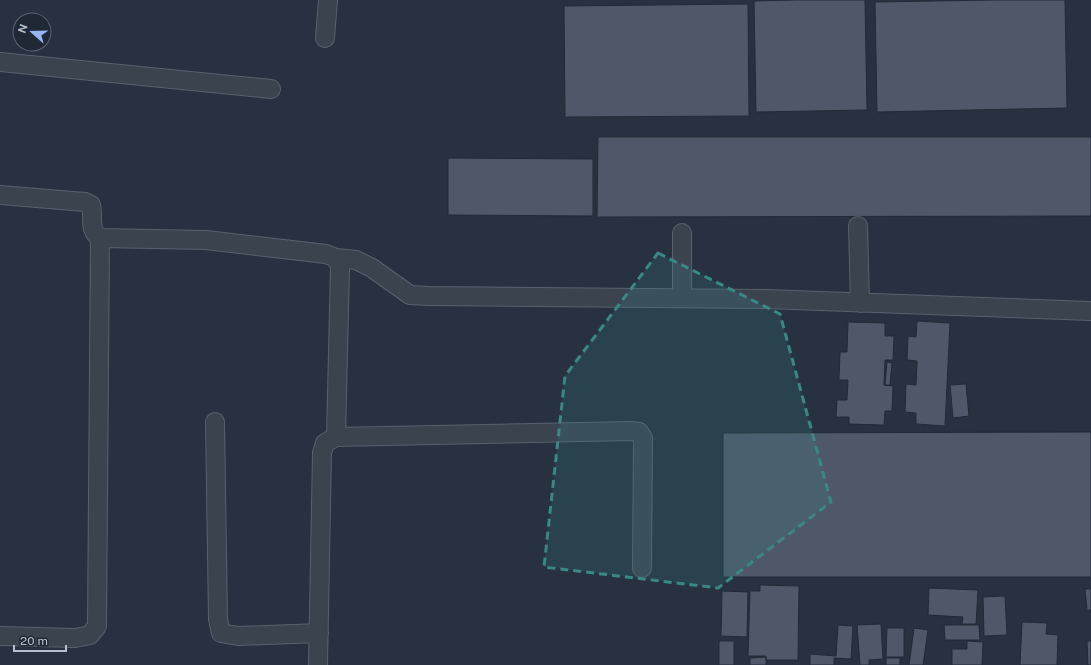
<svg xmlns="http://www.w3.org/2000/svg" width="1091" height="665" viewBox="0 0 1091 665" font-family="'Public Sans',sans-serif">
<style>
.building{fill:#4e5868;stroke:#222a37}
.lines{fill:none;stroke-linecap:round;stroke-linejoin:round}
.minor-casing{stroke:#59616d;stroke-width:20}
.minor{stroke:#3b434f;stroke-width:18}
.marked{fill:#398885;fill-opacity:0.2;stroke:#398885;stroke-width:3;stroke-dasharray:8 5;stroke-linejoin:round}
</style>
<rect width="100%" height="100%" fill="#27313f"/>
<path class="building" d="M796 0H865L867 110 756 112 754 1Z
M995 0H1065L1067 108 877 112 875 2Z
M748 4 749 116 565 117 564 6Z
M598 137H1091V216L597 217Z
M448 158 593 159V216L448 215Z
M917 321 950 323 945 426 916 424V413L905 412 906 384 916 385 917 361 907 360 908 336 916 337Z
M848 322 885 323V336H894L893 360H885L884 385 893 386 892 411H885L884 425 849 424V417H836L837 400H847L848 380H839L840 352H847Z
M887 362 892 363 890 385H885Z
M966 384 969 416 953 418 950 385Z
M1091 432V577H723V433Z
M760 585 799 586 798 660H766V656H748L750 591H760Z
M929 588 978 590 976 624H962L963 617 928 615Z
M1085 589H1091V610H1087Z
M722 591 748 592 747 637 721 636Z
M1005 596 1007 635 984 636 983 597Z
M1022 622 1047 623 1046 634 1058 635 1057 665H1020Z
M881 624 883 659 869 660V665H860L857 625Z
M838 625 853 626 851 659 834 658V665H810V654L836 656Z
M944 625H979L980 640H945Z
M887 628H904V657H886Z
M914 628 928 630 923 665H909Z
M719 641H734V665H719Z
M967 641 983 642 982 665H952V649H967Z
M1087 641H1091V665H1088Z
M766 657V665H750V658Z
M886 658H900V665H886Z"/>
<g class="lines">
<defs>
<path id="minor" d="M325 38 328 0
M0 62 271 89
M0 195 85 202 91 205C94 217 88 230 100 238L206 240 326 254 336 258 340 267 336 437
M858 226 860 303
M336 258 356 260 372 268 410 295 429 296 766 299 1091 311
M682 298V233
M215 422 218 619 221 633 238 636 319 633
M0 636 75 638 90 635 97 626 100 238
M318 665 322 453 325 443 336 437 631 431 639 432 643 438 642 568"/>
</defs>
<use href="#minor" class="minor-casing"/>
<use href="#minor" class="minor"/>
</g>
<path class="marked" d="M658 253 780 314 831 502 718 588 544 567 565 376Z"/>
<g transform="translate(32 32) rotate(290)"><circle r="19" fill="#202835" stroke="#5d6471"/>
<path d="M0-3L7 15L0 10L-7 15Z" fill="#95b6f2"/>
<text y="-6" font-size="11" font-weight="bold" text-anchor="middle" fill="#b8beca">N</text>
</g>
<path d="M14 645v6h52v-6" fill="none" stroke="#b8beca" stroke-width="2"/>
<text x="20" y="645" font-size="12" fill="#b8beca" stroke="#202835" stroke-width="3" paint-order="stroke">20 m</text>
</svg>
